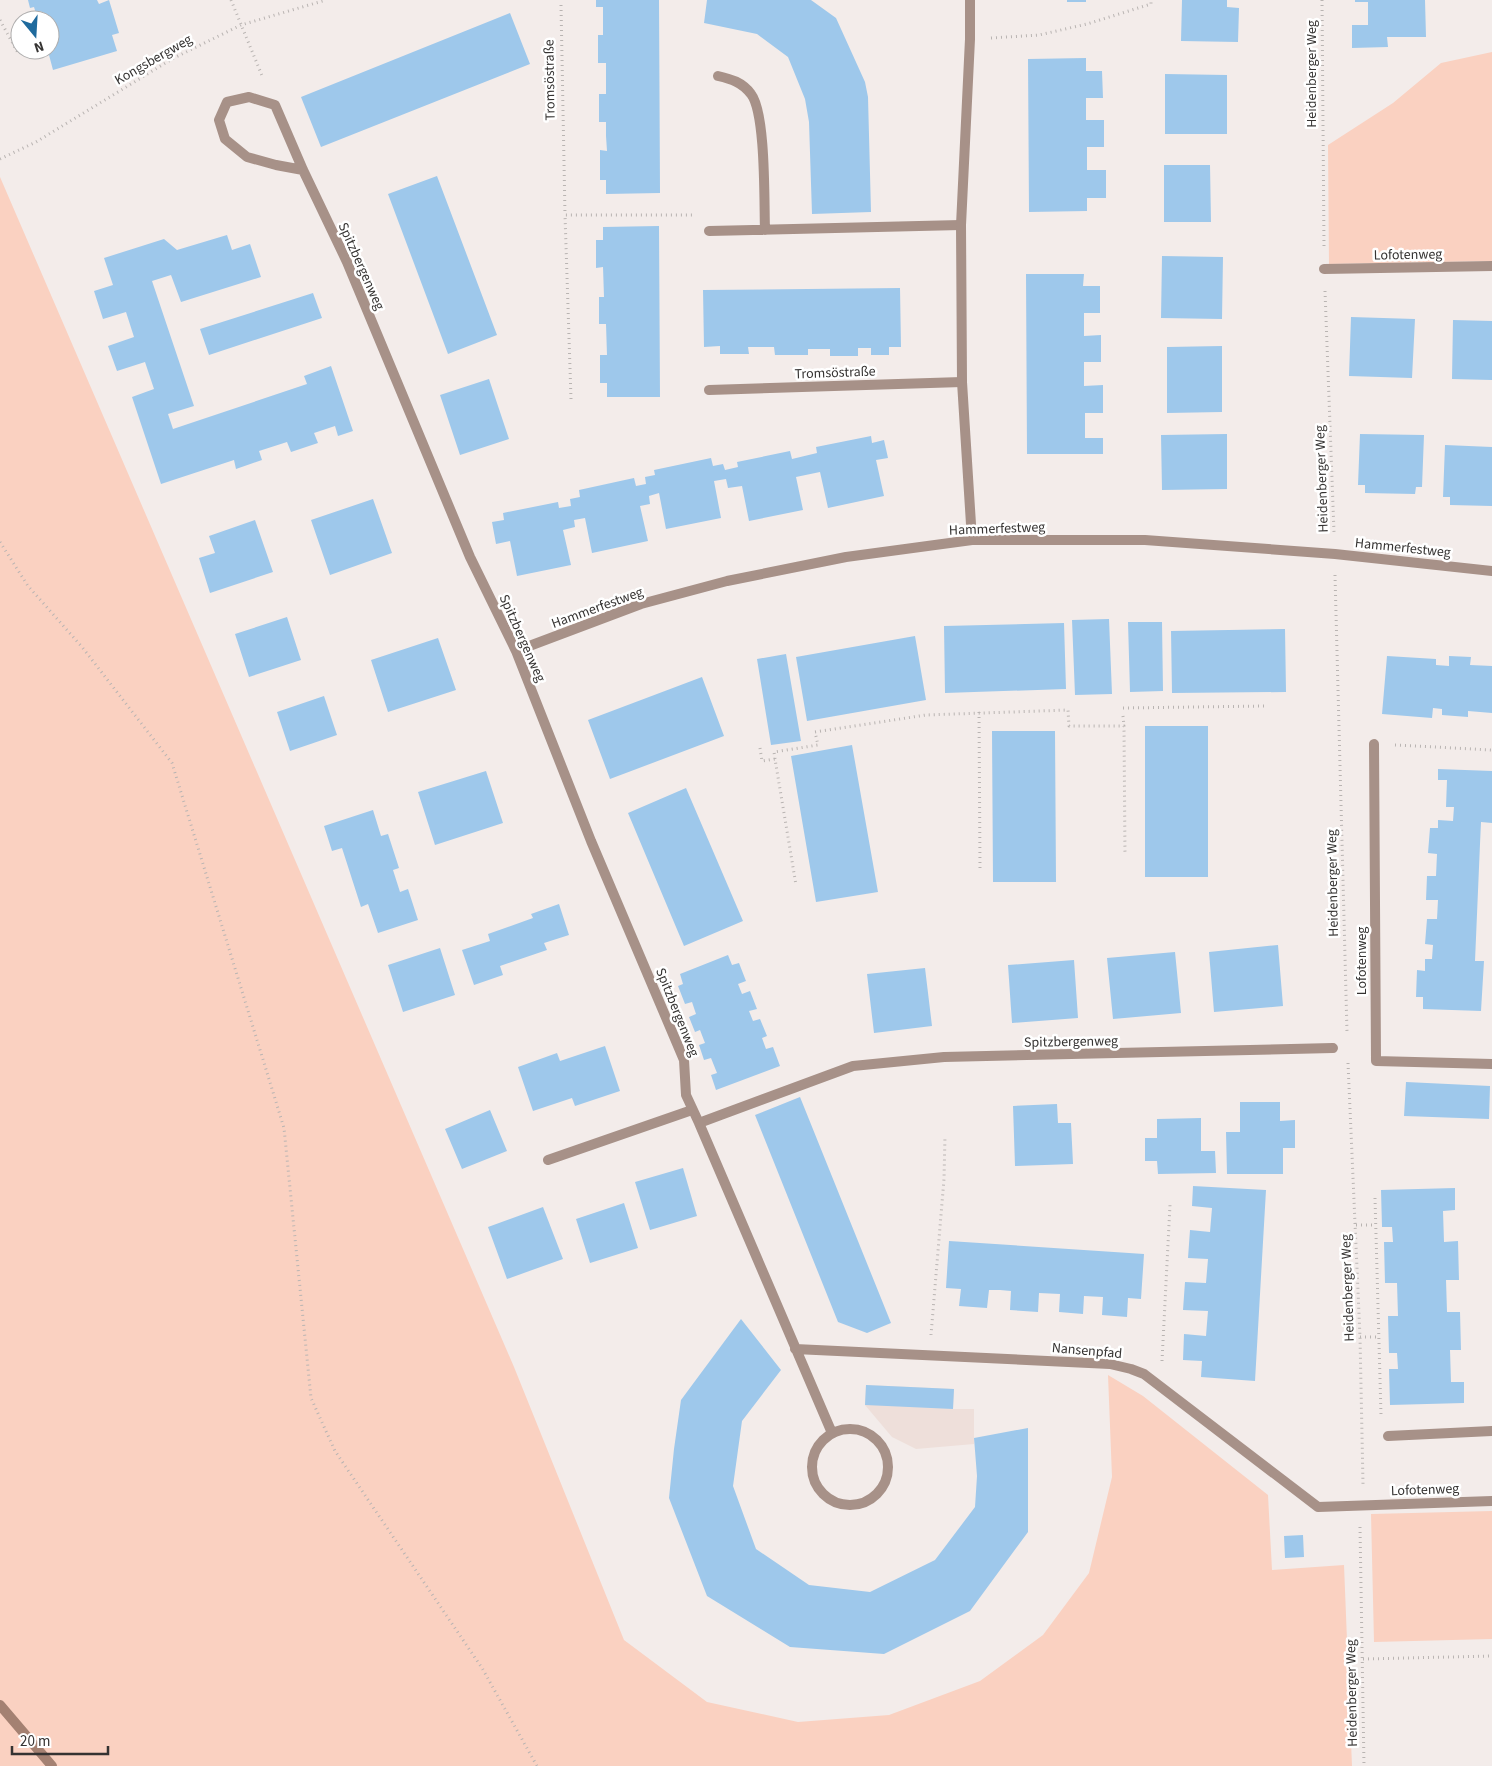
<svg xmlns="http://www.w3.org/2000/svg" width="1492" height="1766" viewBox="0 0 1492 1766" font-family="'Source Sans 3',sans-serif">
<style>
.built{fill:#eedfda}
.green{fill:#fad1c1}
.lines{fill:none;stroke-linecap:round;stroke-linejoin:round}
.stream{stroke:#a48172;stroke-width:10}
.building{fill:#9ec8eb}
.path{stroke:#b9b4b2;stroke-width:3;stroke-dasharray:1 4;stroke-linecap:butt}
.service{stroke:#a79188;stroke-width:10}
.minor{stroke:#a79188;stroke-width:10}
.labels{text-anchor:middle;stroke-width:5;stroke-linejoin:round;paint-order:stroke}
.street-label{font-size:14px;fill:#353332;stroke:#fff}
</style>
<rect width="100%" height="100%" fill="#f3ecea"/>
<path class="built" d="M866 1385 954 1389 953 1409H974V1444L916 1449 892 1437 865 1405Z"/>
<path class="green" d="M1492 52V261L1329 264 1328 145 1393 103 1441 63Z
M0 177 514 1367 624 1640 707 1702 798 1722 889 1715 980 1681 1043 1635 1089 1573 1112 1477 1108 1375 1143 1396 1268 1495 1272 1570 1344 1565 1352 1766H0Z
M1492 1511V1639L1374 1642 1371 1514Z"/>
<g class="lines">
<path class="stream" d="M0 1705 52 1766"/>
</g>
<path class="building" d="M28 0H97L99 4 109 0 119 33 112 35 117 51 53 70 49 55 41 57 39 50H50V20H38L34 7 30 8Z
M596 0H659L660 193 606 194V180H600V150L607 151 606 136V122H599V94H606V63H598V35H603V7H596Z
M707 0H811L836 18 865 82 868 97 871 212 812 214 809 122 805 99 788 57 757 34 704 23Z
M1067 0H1086V2H1067Z
M1182 0H1227V7L1239 8 1238 42 1181 41Z
M1355 0H1425L1426 37H1387L1388 47 1352 48V25H1368V2H1355Z
M510 13 530 64 321 147 301 97Z
M1086 58V71H1102L1103 98H1086V120H1104V147H1087V170H1106V198H1087V211L1029 212 1028 59Z
M1165 74 1227 75V134H1165Z
M1164 165H1210L1211 222H1164Z
M437 176 497 335 448 354 388 194Z
M659 226 660 397H607V383H600V355H607L606 324H599V297H604L603 267 596 268V240H603V227Z
M227 235 232 250 250 244 261 277 181 302 171 275 152 281 194 406 168 414 173 429 307 384 304 376 331 366 353 431 338 436 335 426 314 433 318 443 291 452 287 442 259 451 262 460 236 469 234 460 161 484 132 397 154 389 145 362 117 371 108 346 134 337 126 312 103 319 94 291 113 285 104 258 164 239 177 250Z
M1162 256 1223 257 1222 319 1161 318Z
M1026 274H1084L1083 286H1100V313H1084V336L1101 335V362H1084V386L1103 385V413H1085V438H1103V454H1027Z
M900 288 901 347H889V355H871V348H858V356H830V349H808V355H775L774 347H748L749 354H720V346L704 347 703 290Z
M313 293 322 318 209 355 200 329Z
M1351 317 1415 319 1412 378 1349 376Z
M1453 320 1492 321V380L1452 379Z
M1222 346V412L1167 413V347Z
M489 379 509 439 460 455 440 395Z
M1227 434V489L1162 490 1161 435Z
M1360 434 1424 435 1422 487H1416L1415 494 1365 493V485H1358Z
M871 436 872 443 884 440 888 458 876 460 884 496 828 508 820 472 796 477 803 510 749 521 742 486 728 488 726 479 714 481 721 518 666 529 659 493 649 496 650 504 640 506 648 541 592 553 585 518 574 520 575 527 563 530 571 565 517 576 510 541 496 544 492 522 504 520 503 513 558 502 559 508 571 506 570 499 580 497 579 490 634 478 636 486 646 484 645 477 655 475 654 470 711 458 713 466 723 464 725 470 738 467 737 462 790 451 792 459 817 453 816 447Z
M1445 445 1492 447V506L1450 505V497H1443Z
M373 499 392 553 330 575 311 520Z
M255 520 273 572 210 593 199 558 215 553 209 536Z
M287 617 301 660 249 677 235 634Z
M1109 619 1112 694 1075 695 1072 620Z
M1128 622H1162L1163 691 1130 692Z
M1064 623 1066 689 945 693 944 626Z
M1285 629 1286 692 1172 693 1171 631Z
M915 636 926 700 807 721 796 657Z
M438 638 456 690 388 712 371 660Z
M786 654 801 741 771 745 757 659Z
M1387 656 1436 659V665L1449 666V656L1471 657 1470 665 1492 666V713L1468 711V717L1442 715V709L1433 708 1432 718 1382 714Z
M702 677 724 736 610 779 588 720Z
M324 696 337 735 290 751 277 712Z
M1145 726H1208V877H1145Z
M992 731H1055L1056 882H993Z
M852 745 878 892 816 902 791 756Z
M1438 769 1492 771V823L1481 822 1480 844 1475 961H1484L1481 1011 1423 1009V997H1416L1417 970 1425 971V959H1432L1433 945 1425 944 1427 919H1437L1438 900H1426L1427 876H1436L1437 854 1428 853 1430 828H1438V820L1453 821 1454 807H1446L1447 780H1438Z
M486 771 503 823 435 845 418 792Z
M686 788 743 921 684 946 628 813Z
M373 810 381 836 388 834 399 868 393 870 400 892 408 889 418 920 378 933 368 904 361 907 342 848 332 851 324 826Z
M559 904 569 935 544 943 547 950 500 966 503 975 474 985 462 950 490 941 488 934 533 918 531 914Z
M1278 945 1283 1006 1214 1012 1209 952Z
M440 948 455 995 403 1012 388 965Z
M1175 952 1181 1013 1113 1019 1107 958Z
M728 955 732 965 739 963 746 981 738 984 742 994 750 991 757 1009 749 1011 753 1021 760 1019 767 1036 762 1038 766 1049 773 1047 780 1066 716 1090 711 1075 717 1073 711 1058 704 1060 699 1045 705 1043 700 1030 695 1032 689 1017 696 1014 692 1002 685 1004 678 986 683 984 680 974Z
M1074 960 1078 1018 1012 1023 1008 965Z
M925 968 932 1026 874 1033 867 974Z
M605 1046 620 1091 575 1106 572 1098 533 1111 518 1067 557 1053 560 1061Z
M1406 1082 1490 1086 1489 1119 1404 1116Z
M800 1097 891 1323 867 1333 838 1322 755 1115Z
M1240 1102H1280V1121L1295 1120V1148H1283V1174H1227L1226 1132H1240Z
M1057 1104 1058 1123H1071L1073 1164 1015 1166 1013 1106Z
M490 1110 507 1151 462 1169 445 1129Z
M1201 1118V1151H1215L1216 1173 1158 1174 1157 1161H1145V1138H1157V1119Z
M683 1168 697 1216 650 1230 635 1182Z
M1193 1186 1266 1190 1255 1381 1201 1377 1202 1361 1183 1360 1184 1334 1206 1336 1207 1323 1208 1311 1183 1310 1185 1282 1206 1283 1208 1259 1188 1258 1190 1230 1210 1232 1212 1208 1192 1206Z
M1455 1188V1210L1443 1211 1444 1242 1458 1241 1459 1280H1446L1447 1312H1460L1461 1350H1450L1451 1382H1464V1403L1390 1405 1389 1369H1398L1397 1353H1389L1388 1316H1398L1397 1283H1385L1384 1242H1393L1392 1227H1382L1381 1190Z
M624 1203 638 1248 590 1263 576 1219Z
M543 1207 563 1259 507 1279 488 1227Z
M949 1241 1144 1254 1141 1299 1128 1298 1127 1317 1102 1315 1103 1297 1084 1296 1083 1314 1059 1312 1060 1294 1039 1293 1038 1312 1010 1310 1011 1291 1000 1290H989L987 1308 959 1306 961 1289 946 1288Z
M741 1319 781 1370 742 1421 733 1486 756 1549 809 1585 870 1592 935 1560 975 1507 977 1476 974 1438 1028 1428V1532L970 1611 884 1654 790 1647 707 1596 669 1498 674 1449 681 1400Z
M866 1385 954 1389 953 1409 865 1405Z
M1303 1535 1304 1557 1285 1558 1284 1536Z"/>
<g class="lines">
<path class="path" d="M231 0 263 78
M1322 0 1324 247
M561 5 565 215
M0 20 18 53
M991 38 1039 35 1087 24 1151 4V0
M0 159 36 142 172 59 241 25 326 0
M1325 291 1334 532
M571 399 565 215H693
M0 542 28 586 82 647 172 763 284 1128 311 1398 335 1451 482 1668 537 1766
M1335 575 1347 1032
M1123 708 1265 706
M979 712 980 868
M1123 716 1124 726
M1395 745 1492 750
M760 748 762 761 775 759 796 885
M775 759 774 752 818 745 815 732 926 715 1068 710 1069 726H1124L1125 855
M1348 1063 1360 1337 1363 1484
M1375 1198 1381 1415
M1356 1225H1376
M931 1335 944 1179 945 1136
M1360 1337H1379
M1162 1361 1170 1205
M1360 1527 1364 1766
M1363 1659 1492 1656"/>
<path class="service" d="M718 76C731 79 742 82 751 94 766 113 764 202 765 230
M709 231 961 225
M709 390 962 382
M548 1160 692 1110
M1388 1436 1492 1431"/>
<path class="minor" d="M970 0V39L961 225 962 382 972 540
M303 170 276 165 247 157 225 139 219 120 227 102 249 97 275 105 303 170 347 262 470 557 516 651 591 841 684 1060 686 1095 699 1123 832 1433
M1324 269 1492 266
M516 651 641 604 727 581 846 557 972 540H1145L1335 554 1492 571
M1374 744 1376 1061 1492 1064
M699 1123 853 1066 944 1057 1333 1048
M795 1349 1110 1364 1131 1369 1144 1374 1318 1507 1492 1501
M812 1467a38 38 0 1 1 76 0a38 38 0 1 1-76 0Z"/>
</g>
<g class="labels">
<g class="street-label">
<text transform="translate(153 59) rotate(-30)" y="5">Kongsbergweg</text>
<text transform="translate(1311 74) rotate(-90)" y="5">Heidenberger Weg</text>
<text transform="translate(549 80) rotate(-91)" y="5">Tromsöstraße</text>
<text transform="translate(1408 254) rotate(-1)" y="5">Lofotenweg</text>
<text transform="translate(362 266) rotate(66)" y="5">Spitzbergenweg</text>
<text transform="translate(835 372) rotate(-2)" y="5">Tromsöstraße</text>
<text transform="translate(1321 479) rotate(-92)" y="5">Heidenberger Weg</text>
<text transform="translate(997 528) rotate(-2)" y="5">Hammerfestweg</text>
<text transform="translate(1403 547) rotate(6)" y="5">Hammerfestweg</text>
<text transform="translate(597 607) rotate(-20)" y="5">Hammerfestweg</text>
<text transform="translate(523 638) rotate(66)" y="5">Spitzbergenweg</text>
<text transform="translate(1332 883) rotate(-91)" y="5">Heidenberger Weg</text>
<text transform="translate(1361 961) rotate(-90)" y="5">Lofotenweg</text>
<text transform="translate(678 1012) rotate(68)" y="5">Spitzbergenweg</text>
<text transform="translate(1071 1041) rotate(-1)" y="5">Spitzbergenweg</text>
<text transform="translate(1347 1288) rotate(-92)" y="5">Heidenberger Weg</text>
<text transform="translate(1087 1350) rotate(5)" y="5">Nansenpfad</text>
<text transform="translate(1425 1489) rotate(-2)" y="5">Lofotenweg</text>
<text transform="translate(1351 1693) rotate(-91)" y="5">Heidenberger Weg</text>
</g>
</g>
<g transform="translate(35 35) rotate(162)"><circle r="24" fill="#ffffff" stroke="#aeadad"/>
<path d="M0-4L9 19L0 12L-9 19Z" fill="#1f6a9d"/>
<text y="-8" font-size="14" font-weight="bold" text-anchor="middle" fill="#353332">N</text>
</g>
<path d="M12 1746v8h96v-8" fill="none" stroke="#353332" stroke-width="2.5"/>
<text x="20" y="1746" font-size="15" fill="#353332" stroke="#ffffff" stroke-width="4" paint-order="stroke">20 m</text>
</svg>
